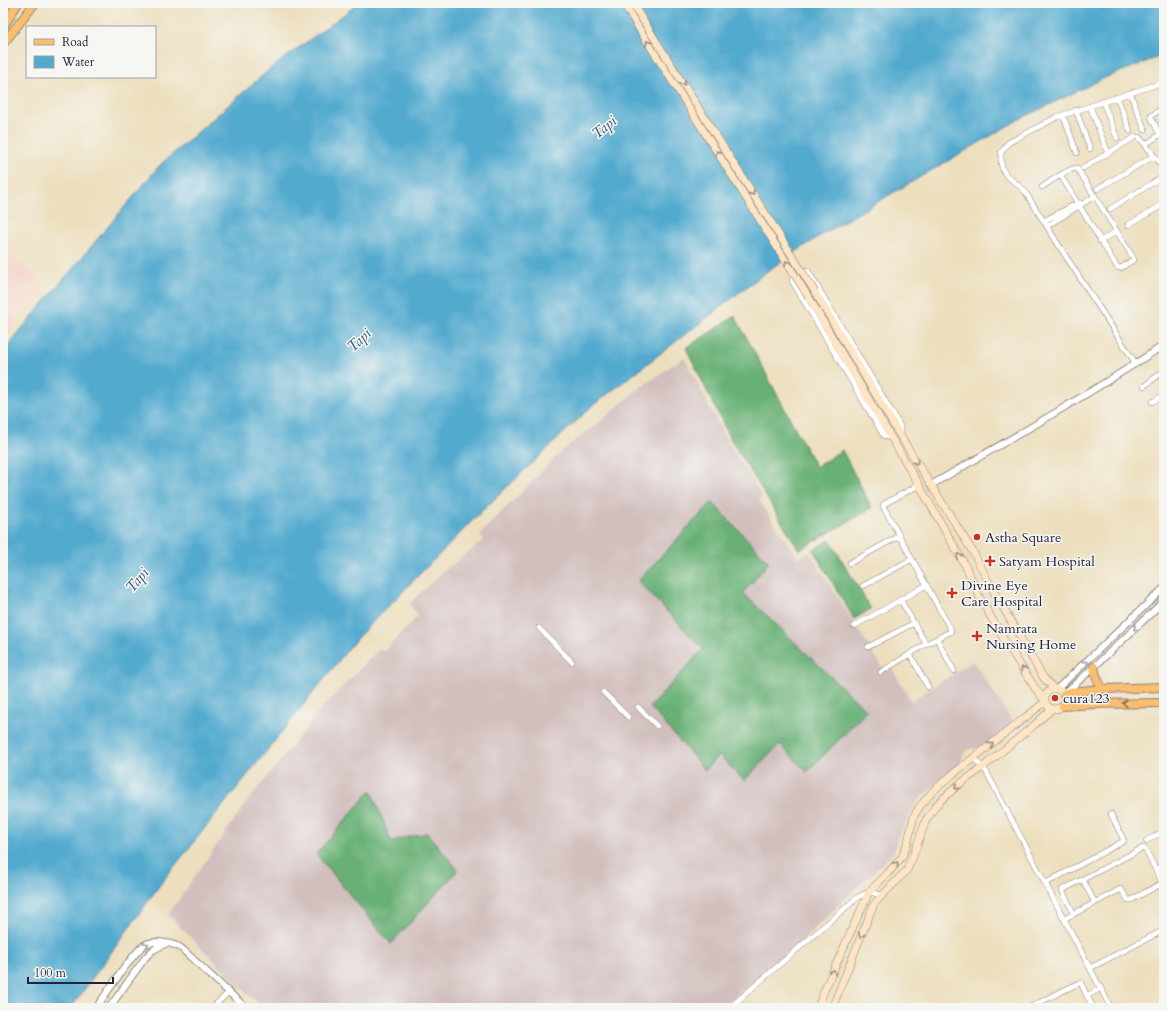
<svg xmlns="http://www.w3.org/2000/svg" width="1167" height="1011" viewBox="0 0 1167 1011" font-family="Cardo,serif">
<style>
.built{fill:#f6d2c4}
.industrial{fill:#d1bfbe}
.forest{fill:#68b075;stroke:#456958}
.water{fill:#52aacf;stroke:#3a6685}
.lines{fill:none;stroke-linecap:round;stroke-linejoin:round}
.minor-casing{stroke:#88807c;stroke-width:6}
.tertiary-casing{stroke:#88807c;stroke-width:8}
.secondary-casing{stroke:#88807c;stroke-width:8}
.primary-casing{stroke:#88807c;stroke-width:10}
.minor{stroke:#fff;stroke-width:5}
.tertiary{stroke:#fff;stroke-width:6}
.secondary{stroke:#fde5c5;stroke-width:7}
.primary{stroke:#fabe6e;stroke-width:8}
.secondary-bridge-casing{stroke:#88807c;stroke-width:8;stroke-linecap:butt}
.secondary-bridge{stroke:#fde5c5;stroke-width:7}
.oneway{stroke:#9a8d87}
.oneway2{stroke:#9c9ca7}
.oneway3{stroke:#8e7054}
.poi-dot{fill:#c8321e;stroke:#f6f6f2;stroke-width:1.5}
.labels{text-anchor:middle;stroke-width:3;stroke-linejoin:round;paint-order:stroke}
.poi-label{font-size:14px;fill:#22223b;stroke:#f6f6f2;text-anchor:start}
.water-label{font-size:15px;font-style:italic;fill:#355876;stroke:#f6f6f2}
</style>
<rect width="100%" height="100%" fill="#f6f6f2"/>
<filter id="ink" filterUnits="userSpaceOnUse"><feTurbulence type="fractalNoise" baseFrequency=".025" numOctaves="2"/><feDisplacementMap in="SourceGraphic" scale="8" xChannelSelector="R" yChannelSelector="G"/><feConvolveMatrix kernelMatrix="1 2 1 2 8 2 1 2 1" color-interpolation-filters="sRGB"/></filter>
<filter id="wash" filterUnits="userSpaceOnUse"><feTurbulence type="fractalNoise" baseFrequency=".012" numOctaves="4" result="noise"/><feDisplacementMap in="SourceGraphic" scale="16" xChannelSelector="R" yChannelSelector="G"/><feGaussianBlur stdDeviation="0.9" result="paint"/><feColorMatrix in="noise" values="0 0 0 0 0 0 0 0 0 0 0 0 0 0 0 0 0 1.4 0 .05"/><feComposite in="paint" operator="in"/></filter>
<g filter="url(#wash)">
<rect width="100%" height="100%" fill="#eddfbe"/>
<path class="built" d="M3 245 42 284 3 342Z"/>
<path class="industrial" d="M684 357 725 437 762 496 759 501 798 558 809 552 884 670 891 667 911 701 973 661 1014 724 983 748 968 749 962 756V763L919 799 897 839 894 852 796 946 721 1008H262L168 915 244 806 324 706 380 648 383 652 419 615 409 604 444 571 484 540 480 534 563 450 601 421 637 390Z"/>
<path class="forest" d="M735 316 816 467 842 450 872 508 799 550 730 438 686 348Z
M712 502 769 562 743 593 867 711 807 772 780 744 744 781 719 755 705 770 650 707 703 649 638 581Z
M830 540 871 609 854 619 813 550Z
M371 790 391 841 427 833 458 870 391 944 316 854Z"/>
<path class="water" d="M359 3H1164V55L1102 79 1018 120 826 232 770 269 591 407 480 513 357 638 165 878 71 1008H3V351L160 165 270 69Z"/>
</g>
<g filter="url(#ink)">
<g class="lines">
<defs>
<path id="minor" d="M1130 93 1145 130
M1117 97 1130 131
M1103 102 1117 138
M1090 106 1108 153
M1076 110 1090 149
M1063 115 1077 153
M1160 135 1151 117V116L1164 107
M1146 144 1164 132
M1083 168 1135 137H1139L1164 168
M1042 187C1050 182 1068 168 1077 168L1134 259 1133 260 1121 268 1117 267 1061 176
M1097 189 1154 156
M1110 209 1164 176
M1044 221 1078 203H1081
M1128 225 1164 204
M1047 226 1095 196
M1100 241 1117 231
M1136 364 1065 255 1024 190 1006 175 1002 168 1001 161V153L1008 143 1057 117 1164 82
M1144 386 1164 371
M1152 402 1164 395
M893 439 884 436 792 281 793 278 806 270 808 271 900 426V436
M850 563 899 536
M863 586 912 559
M900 599 926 644
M854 626 927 585
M539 628 572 662
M937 639 954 671
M868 647 914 623
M910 654 928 687
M881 672 926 644 950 632 951 630 883 506 884 504 919 485
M603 692 628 717
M638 707 657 726
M973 758 986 771 1111 1008
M1146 841 1164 831
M1158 868 1164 865
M1083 880 1095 903
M1046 883 1124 841 1111 814
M1064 919 1121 889 1128 900H1131L1161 884 1162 882 1145 849 1143 848 1062 890 1074 914
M1090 968 1164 930
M212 1008 229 992
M729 1008 858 897 869 892 882 895
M1028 1008 1079 983H1081L1087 996
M1087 1008 1092 1005 1087 996 1101 988"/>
<path id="tertiary" d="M931 485C1009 440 1088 395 1164 345
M1057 689 1164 588
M1063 693 1073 686 1094 667 1164 601
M96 1008C105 996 135 949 146 944 155 940 173 943 181 948L246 1008
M109 1008 145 958 153 950 165 944"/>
<path id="secondary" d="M815 292 896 429 973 552 993 590 1043 677 1054 689
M808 296 919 485 966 567 980 598 1003 638 1035 688 1045 701
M1045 699a10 10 0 1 1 20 0a10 10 0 1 1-20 0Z
M818 1008 824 991 869 892 888 873 902 857 908 841 914 816 920 806 932 792 953 774 1045 702
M832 1008 874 904 907 870 914 854 926 820 937 804 957 786 983 767 1033 726 1052 709"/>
<path id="primary" d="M3 27 18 3
M3 44 35 3
M1094 667 1096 676 1102 689
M1064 694 1070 692 1102 689 1164 687
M1063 706 1092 704 1164 703"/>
</defs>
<use href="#minor" class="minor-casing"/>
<use href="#tertiary" class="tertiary-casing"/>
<use href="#secondary" class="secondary-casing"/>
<use href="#primary" class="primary-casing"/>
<use href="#minor" class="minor"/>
<use href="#tertiary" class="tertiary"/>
<use href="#secondary" class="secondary"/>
<use href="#primary" class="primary"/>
<defs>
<path id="secondary-bridge" d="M623 3 808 296
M632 3 815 292"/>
</defs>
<use href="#secondary-bridge" class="secondary-bridge-casing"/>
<use href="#secondary-bridge" class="secondary-bridge"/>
</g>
<defs><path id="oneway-chevron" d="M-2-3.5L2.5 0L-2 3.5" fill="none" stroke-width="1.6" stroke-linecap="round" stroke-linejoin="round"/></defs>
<g class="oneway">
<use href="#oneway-chevron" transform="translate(648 43) rotate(-122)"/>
<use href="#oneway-chevron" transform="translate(683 83) rotate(58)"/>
<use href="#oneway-chevron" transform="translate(718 153) rotate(-122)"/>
<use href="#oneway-chevron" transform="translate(752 193) rotate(58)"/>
<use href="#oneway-chevron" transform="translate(787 263) rotate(-122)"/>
<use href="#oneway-chevron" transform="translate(916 462) rotate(58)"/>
<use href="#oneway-chevron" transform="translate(959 556) rotate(-120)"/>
<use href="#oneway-chevron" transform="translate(1023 669) rotate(-122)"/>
<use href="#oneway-chevron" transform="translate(991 745) rotate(-37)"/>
<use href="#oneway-chevron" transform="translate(957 787) rotate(140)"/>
<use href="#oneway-chevron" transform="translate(896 864) rotate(-49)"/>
<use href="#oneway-chevron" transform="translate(861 935) rotate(112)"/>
<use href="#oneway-chevron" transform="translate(833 972) rotate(-66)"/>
</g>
<g class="oneway2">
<use href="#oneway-chevron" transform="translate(1136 628) rotate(137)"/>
<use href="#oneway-chevron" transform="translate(1086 663) rotate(-43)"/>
<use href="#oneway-chevron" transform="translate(146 945) rotate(-25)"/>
</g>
<use class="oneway3" href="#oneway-chevron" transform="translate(1125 703) rotate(180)"/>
</g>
<g class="poi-dot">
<circle cx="977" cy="537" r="4"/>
<path d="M988 555h4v4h4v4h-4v4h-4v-4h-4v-4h4z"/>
<path d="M950 587h4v4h4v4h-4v4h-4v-4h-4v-4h4z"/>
<path d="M975 630h4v4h4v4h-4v4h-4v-4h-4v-4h4z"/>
<circle cx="1055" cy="698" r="4"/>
</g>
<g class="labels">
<g class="poi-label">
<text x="985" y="542">Astha Square</text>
<text x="999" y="566">Satyam Hospital</text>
<text x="961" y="590">Divine Eye<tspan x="961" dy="16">Care Hospital</tspan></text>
<text x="986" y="633">Namrata<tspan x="986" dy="16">Nursing Home</tspan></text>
<text x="1063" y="703">cura123</text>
</g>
<g class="water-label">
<text transform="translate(604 127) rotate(-39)" y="5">Tapi</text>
<text transform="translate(359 340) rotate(-43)" y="5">Tapi</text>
<text transform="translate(137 580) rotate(-50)" y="5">Tapi</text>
</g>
</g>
<rect width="1167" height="1011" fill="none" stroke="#f6f6f2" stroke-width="16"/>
<rect x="26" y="26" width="130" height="52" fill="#f6f6f2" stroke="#a1a1a9"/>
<rect x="34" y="39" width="20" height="6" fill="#fabe6e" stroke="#a1a1a9"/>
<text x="62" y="46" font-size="12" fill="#22223b">Road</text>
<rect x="34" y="56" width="20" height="12" fill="#52aacf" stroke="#a1a1a9"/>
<text x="62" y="66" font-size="12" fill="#22223b">Water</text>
<path d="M28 977v6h85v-6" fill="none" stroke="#22223b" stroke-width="2"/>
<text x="34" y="977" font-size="12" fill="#22223b" stroke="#f6f6f2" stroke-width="3" paint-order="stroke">100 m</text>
</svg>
